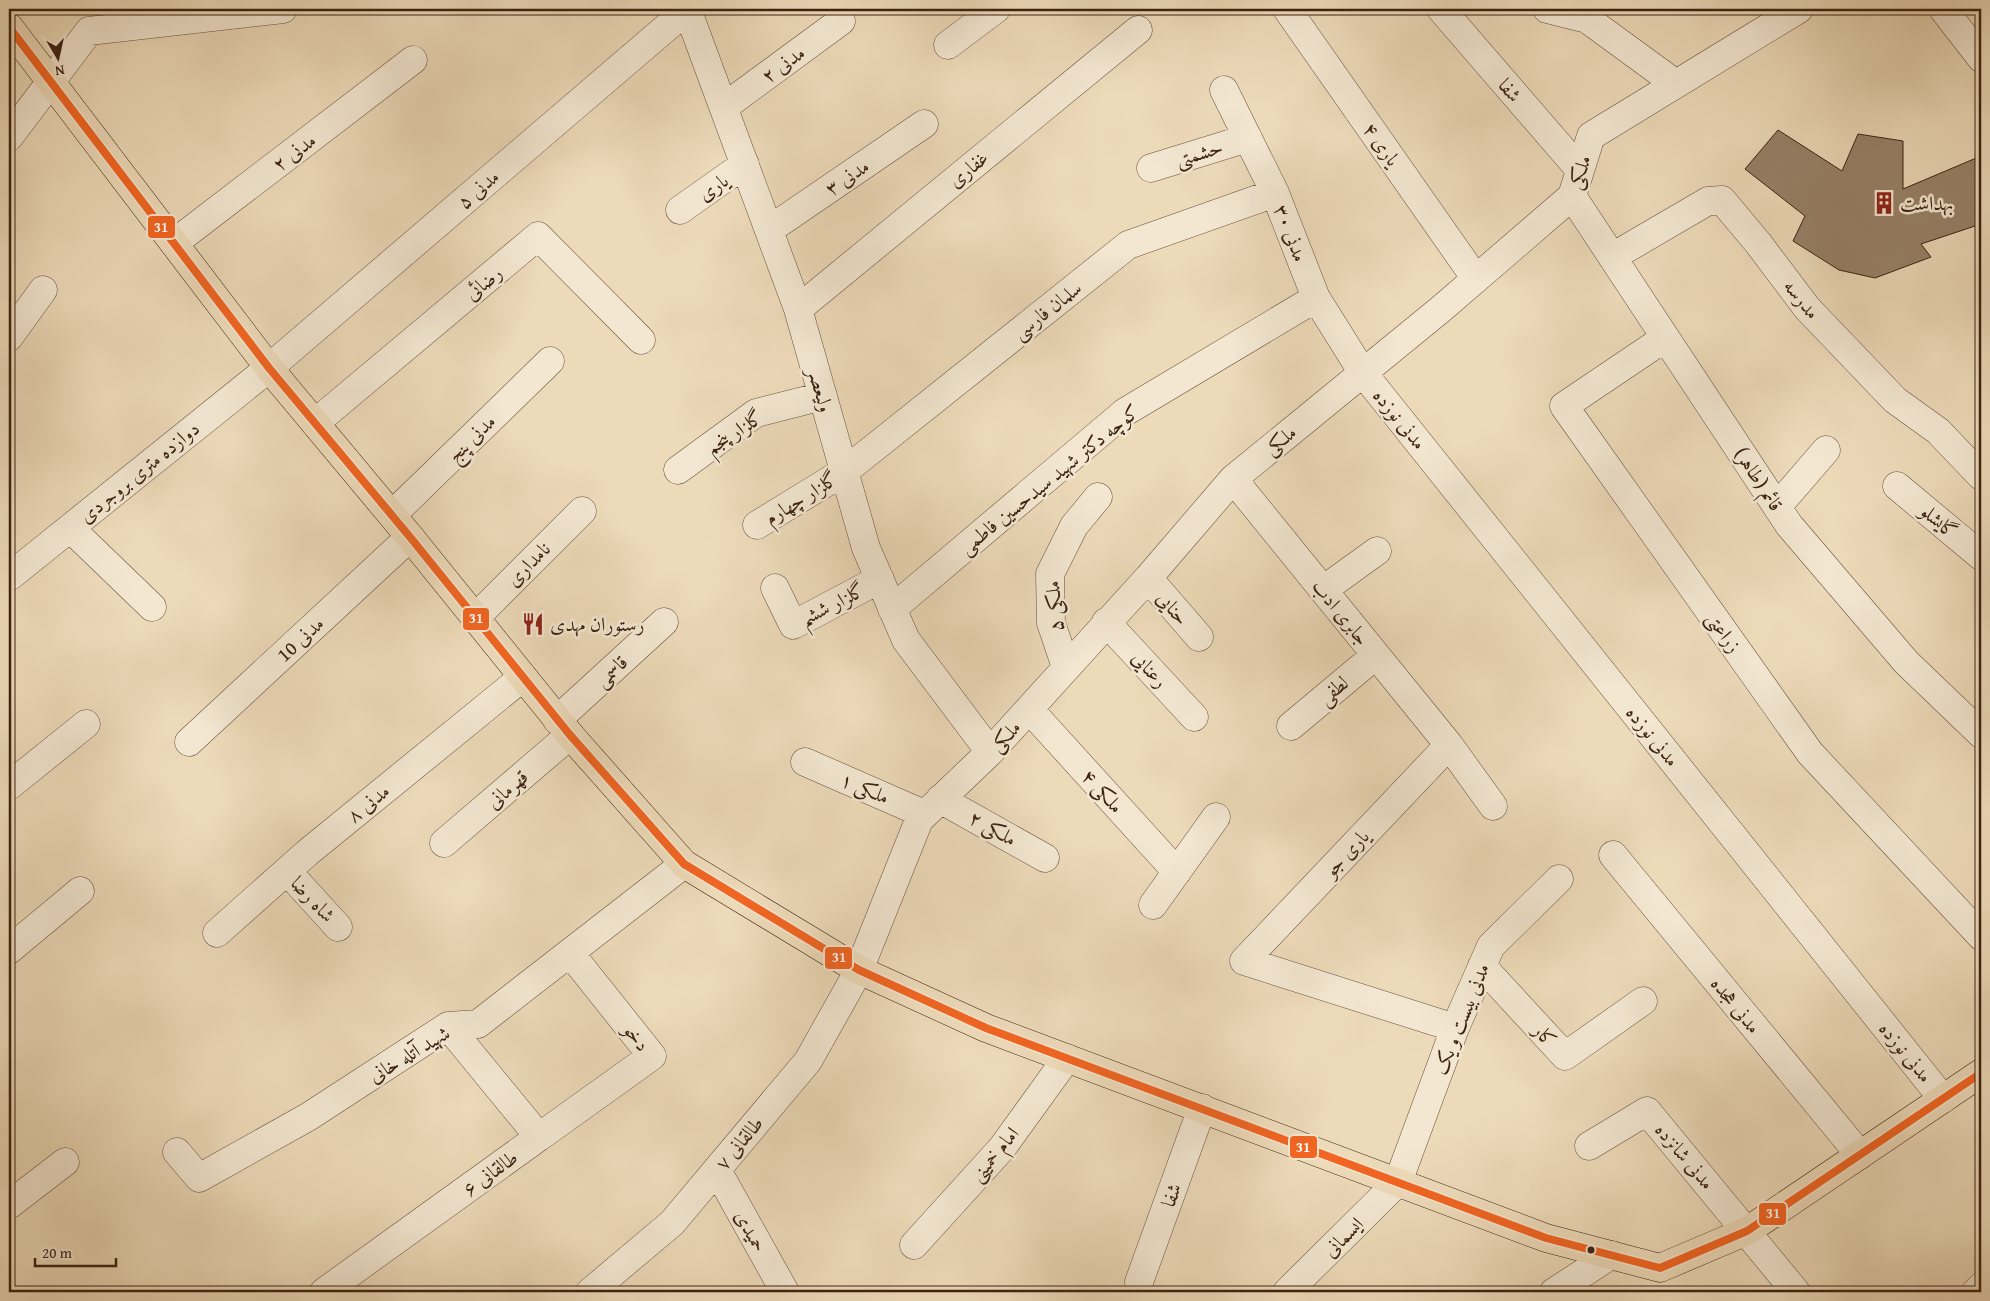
<svg xmlns="http://www.w3.org/2000/svg" width="1990" height="1301" viewBox="0 0 1990 1301" font-family="'Gentium Book Plus',Amiri,serif">
<style>
.building{fill:#988269;stroke:#3c2212}
.lines{fill:none;stroke-linecap:round;stroke-linejoin:round}
.minor-casing{stroke:#68503c;stroke-width:29}
.major-casing{stroke:#3c2212;stroke-width:29}
.minor{stroke:#f3e7d2;stroke-width:28}
.major{stroke:#eddab9;stroke-width:28}
.bus-1-casing{stroke:#f3e7d2;stroke-width:11}
.bus-1{stroke:#f26522;stroke-width:8}
.bus-dot{fill:#3c2212;stroke:#f3e7d2;stroke-width:2}
.labels{text-anchor:middle;stroke-width:5;stroke-linejoin:round;paint-order:stroke}
.street-label{font-size:20px;fill:#3c2212;stroke:#f3e7d2}
.poi-label{font-size:20px;fill:#3c2212;stroke:#f3e7d2;text-anchor:start}
.line-badge{stroke:#f3e7d2;stroke-width:2}
.badge-label{font-size:14px;text-anchor:middle;font-weight:bold;fill:#fff}
</style>
<rect width="100%" height="100%" fill="#eddab9"/>
<filter id="stains"><feTurbulence type="fractalNoise" baseFrequency=".004" numOctaves="4"/><feColorMatrix values="0 0 0 0 .2 0 0 0 0 .09 0 0 0 0 .02 0 0 0 .5 -.17"/></filter>
<radialGradient id="worn" r=".72"><stop offset=".6" stop-color="#630" stop-opacity="0"/><stop offset="1" stop-color="#630" stop-opacity=".3"/></radialGradient>
<path class="building" d="M1778 130 1842 171 1858 134 1903 141V189L1981 156V224L1921 244 1931 257 1875 278 1839 270 1793 241 1805 216 1745 169Z"/>
<g class="lines">
<defs>
<path id="minor" d="M687 9 798 309 866 548 906 640 990 752
M1287 9 1476 279
M1441 9 1580 170
M1547 9 1587 19 1676 84
M1943 9 1981 58
M948 45 996 9
M1224 90 1275 193 1316 298 1363 373 1943 1099
M724 107 841 21
M9 137 89 31 283 9
M1151 168 1248 138
M1572 196 1789 525 1906 662 1981 734
M680 210 745 164
M769 230 924 124
M174 243 413 60
M1612 257 1708 201 1722 200 1758 243 1807 308 1895 400 1938 431 1981 476
M798 309 1138 30
M9 337 43 290
M1665 338 1564 406 1810 753 1981 936
M315 423 538 236 641 340
M678 470 756 413 823 396
M1233 479 1449 745 1493 806
M1897 486 1981 556
M1777 507 1826 450
M392 515 550 361
M757 525 845 471 1128 245 1275 193
M70 528 152 607
M9 577 269 368 688 9
M1148 578 1199 637
M775 588 793 625 880 579
M1323 590 1377 551
M892 609 1125 412 1316 298
M475 618 582 511
M1106 622 1194 717
M1066 667 1051 623 1050 574 1074 526 1098 497
M1029 709 1177 872
M557 720 664 622
M1291 726 1376 655
M189 742 410 537
M1449 745 1244 961 1455 1028
M805 762 924 814
M9 786 86 724
M940 799 1045 858
M444 843 570 735
M1613 855 1860 1155
M287 871 338 927
M1153 905 1216 817
M217 933 307 853 523 677
M9 950 80 891
M1482 966 1565 1056 1643 1001
M539 1137 652 1056 570 953
M1589 1146 1647 1111 1796 1292
M177 1152 199 1178 308 1117 448 1026 478 1024 684 864
M717 1170 785 1292
M9 1205 65 1162
M914 1245 1002 1148 1067 1058
M1139 1282 1202 1108
M324 1292 539 1137 448 1026
M590 1292 672 1223 808 1061 859 970 919 820 990 752 1148 578 1233 479 1441 309 1572 196 1591 136 1799 9
M1287 1292 1398 1182 1455 1028 1491 946 1559 879
M1554 1292 1611 1255
M1976 1292 1981 1287"/>
<path id="major" d="M9 27 269 368 410 537 570 735 684 864 859 970 986 1028 1546 1238 1660 1268 1747 1231 1981 1073"/>
</defs>
<use href="#minor" class="minor-casing"/>
<use href="#major" class="major-casing"/>
<use href="#minor" class="minor"/>
<use href="#major" class="major"/>
<defs>
<path id="bus-1" d="M9 27 269 368 410 537 570 735 684 864 859 970 986 1028 1546 1238 1660 1268 1747 1231 1981 1073"/>
</defs>
<use href="#bus-1" class="bus-1-casing"/>
<use href="#bus-1" class="bus-1"/>
</g>
<defs>
<symbol id="building-bare" viewBox="-9 -9 18 18"><path d="M-4-6H4V6H1V3H-1V6H-4ZM-2.5-4.3h1.7v1.8h-1.7ZM.8-4.3h1.7v1.8H.8ZM-2.5-1h1.7V.8h-1.7ZM.8-1h1.7V.8H.8Z" fill="#8f2418" stroke="#f3e7d2" stroke-width="2.5" paint-order="stroke"/></symbol>
<symbol id="restaurant-bare" viewBox="-9 -9 18 18"><path d="M-5-6h1v4h1v-4h1v4h1v-4h1v5L-1.5 .5V6h-2V.5L-5-1ZM5-6V6H3V1.5H1.5Q1.5-4 5-6Z" fill="#8f2418" stroke="#f3e7d2" stroke-width="2.5" paint-order="stroke"/></symbol>
</defs>
<g fill-rule="evenodd">
<use href="#building-bare" x="1868" y="187" width="32" height="32"/>
<use href="#restaurant-bare" x="517" y="608" width="32" height="32"/>
</g>
<circle class="bus-dot" cx="1591" cy="1250" r="4.5"/>
<g class="labels">
<g class="street-label">
<text transform="translate(783 64) rotate(-36)" y="7">مدنی ۲</text>
<text transform="translate(1510 90) rotate(49)" y="7">شفا</text>
<text transform="translate(1382 144) rotate(55)" y="7">یاری ۴</text>
<text transform="translate(294 152) rotate(-37)" y="7">مدنی ۲</text>
<text transform="translate(1199 153) rotate(-17)" y="7">حشمتی</text>
<text transform="translate(968 169) rotate(-39)" y="7">غفاری</text>
<text transform="translate(1579 172) rotate(-71)" y="7">ملکی</text>
<text transform="translate(847 177) rotate(-34)" y="7">مدنی ۳</text>
<text transform="translate(713 187) rotate(-35)" y="7">یاری</text>
<text transform="translate(478 189) rotate(-41)" y="7">مدنی ۵</text>
<text transform="translate(1291 233) rotate(69)" y="7">مدنی ۳۰</text>
<text transform="translate(483 283) rotate(-40)" y="7">رضائی</text>
<text transform="translate(1802 299) rotate(51)" y="7">مدرسه</text>
<text transform="translate(1047 310) rotate(-38)" y="7">سلمان فارسی</text>
<text transform="translate(821 390) rotate(74)" y="7">ولیعصر</text>
<text transform="translate(1400 419) rotate(51)" y="7">مدنی نوزده</text>
<text transform="translate(734 432) rotate(-33)" y="7">گلزار پنجم</text>
<text transform="translate(471 438) rotate(-44)" y="7">مدنی پنج</text>
<text transform="translate(1280 440) rotate(-39)" y="7">ملکی</text>
<text transform="translate(139 472) rotate(-39)" y="7">دوازده متری بروجردی</text>
<text transform="translate(1049 479) rotate(-39)" y="7">کوچه دکتر شهید سیدحسین فاطمی</text>
<text transform="translate(1759 479) rotate(57)" y="7">قائم (طاهر)</text>
<text transform="translate(801 498) rotate(-32)" y="7">گلزار چهارم</text>
<text transform="translate(1939 521) rotate(40)" y="7">گایشلو</text>
<text transform="translate(528 564) rotate(-45)" y="7">نامداری</text>
<text transform="translate(832 604) rotate(-27)" y="7">گلزار ششم</text>
<text transform="translate(1054 606) rotate(-95)" y="7">ملکی ۵</text>
<text transform="translate(1173 608) rotate(49)" y="7">حنایی</text>
<text transform="translate(1341 612) rotate(51)" y="7">جابری ادب</text>
<text transform="translate(1724 632) rotate(55)" y="7">زراعتی</text>
<text transform="translate(300 639) rotate(-43)" y="7">مدنی 10</text>
<text transform="translate(1150 669) rotate(47)" y="7">رعنایی</text>
<text transform="translate(611 671) rotate(-42)" y="7">قاسمی</text>
<text transform="translate(1333 690) rotate(-40)" y="7">لطفی</text>
<text transform="translate(1005 736) rotate(-47)" y="7">ملکی</text>
<text transform="translate(1653 736) rotate(51)" y="7">مدنی نوزده</text>
<text transform="translate(865 788) rotate(23)" y="7">ملکی ۱</text>
<text transform="translate(507 789) rotate(-41)" y="7">قهرمانی</text>
<text transform="translate(1103 791) rotate(48)" y="7">ملکی ۴</text>
<text transform="translate(368 803) rotate(-39)" y="7">مدنی ۸</text>
<text transform="translate(993 828) rotate(29)" y="7">ملکی ۲</text>
<text transform="translate(1346 853) rotate(-47)" y="7">یاری جو</text>
<text transform="translate(313 899) rotate(47)" y="7">شاه رضا</text>
<text transform="translate(1736 1005) rotate(51)" y="7">مدنی هجده</text>
<text transform="translate(1461 1019) rotate(-68)" y="7">مدنی بیست و یک</text>
<text transform="translate(1545 1035) rotate(48)" y="7">کار</text>
<text transform="translate(637 1037) rotate(52)" y="7">دخو</text>
<text transform="translate(1906 1052) rotate(51)" y="7">مدنی نوزده</text>
<text transform="translate(409 1054) rotate(-31)" y="7">شهید آتله خانی</text>
<text transform="translate(739 1143) rotate(-50)" y="7">طالقانی ۷</text>
<text transform="translate(994 1154) rotate(-50)" y="7">امام خمینی</text>
<text transform="translate(1685 1156) rotate(50)" y="7">مدنی شانزده</text>
<text transform="translate(490 1173) rotate(-36)" y="7">طالقانی ۶</text>
<text transform="translate(1171 1195) rotate(-70)" y="7">شفا</text>
<text transform="translate(751 1231) rotate(61)" y="7">حمیدی</text>
<text transform="translate(1343 1237) rotate(-45)" y="7">ایسمانی</text>
</g>
<g class="poi-label">
<text x="1900" y="210">بهداشت</text>
<text x="550" y="631">رستوران مهدی</text>
</g>
</g>
<g class="line-badge">
<rect x="147" y="215" width="29" height="24" rx="5" fill="#f26522"/>
<rect x="462" y="607" width="28" height="24" rx="5" fill="#f26522"/>
<rect x="824" y="946" width="29" height="24" rx="5" fill="#f26522"/>
<rect x="1289" y="1135" width="29" height="24" rx="5" fill="#f26522"/>
<rect x="1758" y="1202" width="29" height="24" rx="5" fill="#f26522"/>
</g>
<g class="badge-label">
<text x="161" y="232">31</text>
<text x="476" y="623">31</text>
<text x="839" y="962">31</text>
<text x="1303" y="1152">31</text>
<text x="1773" y="1218">31</text>
</g>
<rect width="1990" height="1301" fill="none" stroke="#eddab9" stroke-width="30"/>
<rect x="10" y="10" width="1970" height="1281" fill="none" stroke="#3c2212" stroke-width="2.5"/>
<rect x="15" y="15" width="1960" height="1271" fill="none" stroke="#3c2212"/>
<g transform="translate(58 58) rotate(171)" stroke="#f3e7d2" stroke-width="4" paint-order="stroke">
<path d="M0-4L9 19L0 12L-9 19Z" fill="#3c2212"/>
<text y="-8" font-size="14" font-weight="bold" text-anchor="middle" fill="#3c2212">N</text>
</g>
<path d="M35 1258v8h81v-8" fill="none" stroke="#3c2212" stroke-width="2.5"/>
<text x="42" y="1258" font-size="15" fill="#3c2212" stroke="#f3e7d2" stroke-width="4" paint-order="stroke">20 m</text>
<rect width="100%" height="100%" filter="url(#stains)"/>
<rect width="100%" height="100%" fill="url(#worn)"/>
</svg>
